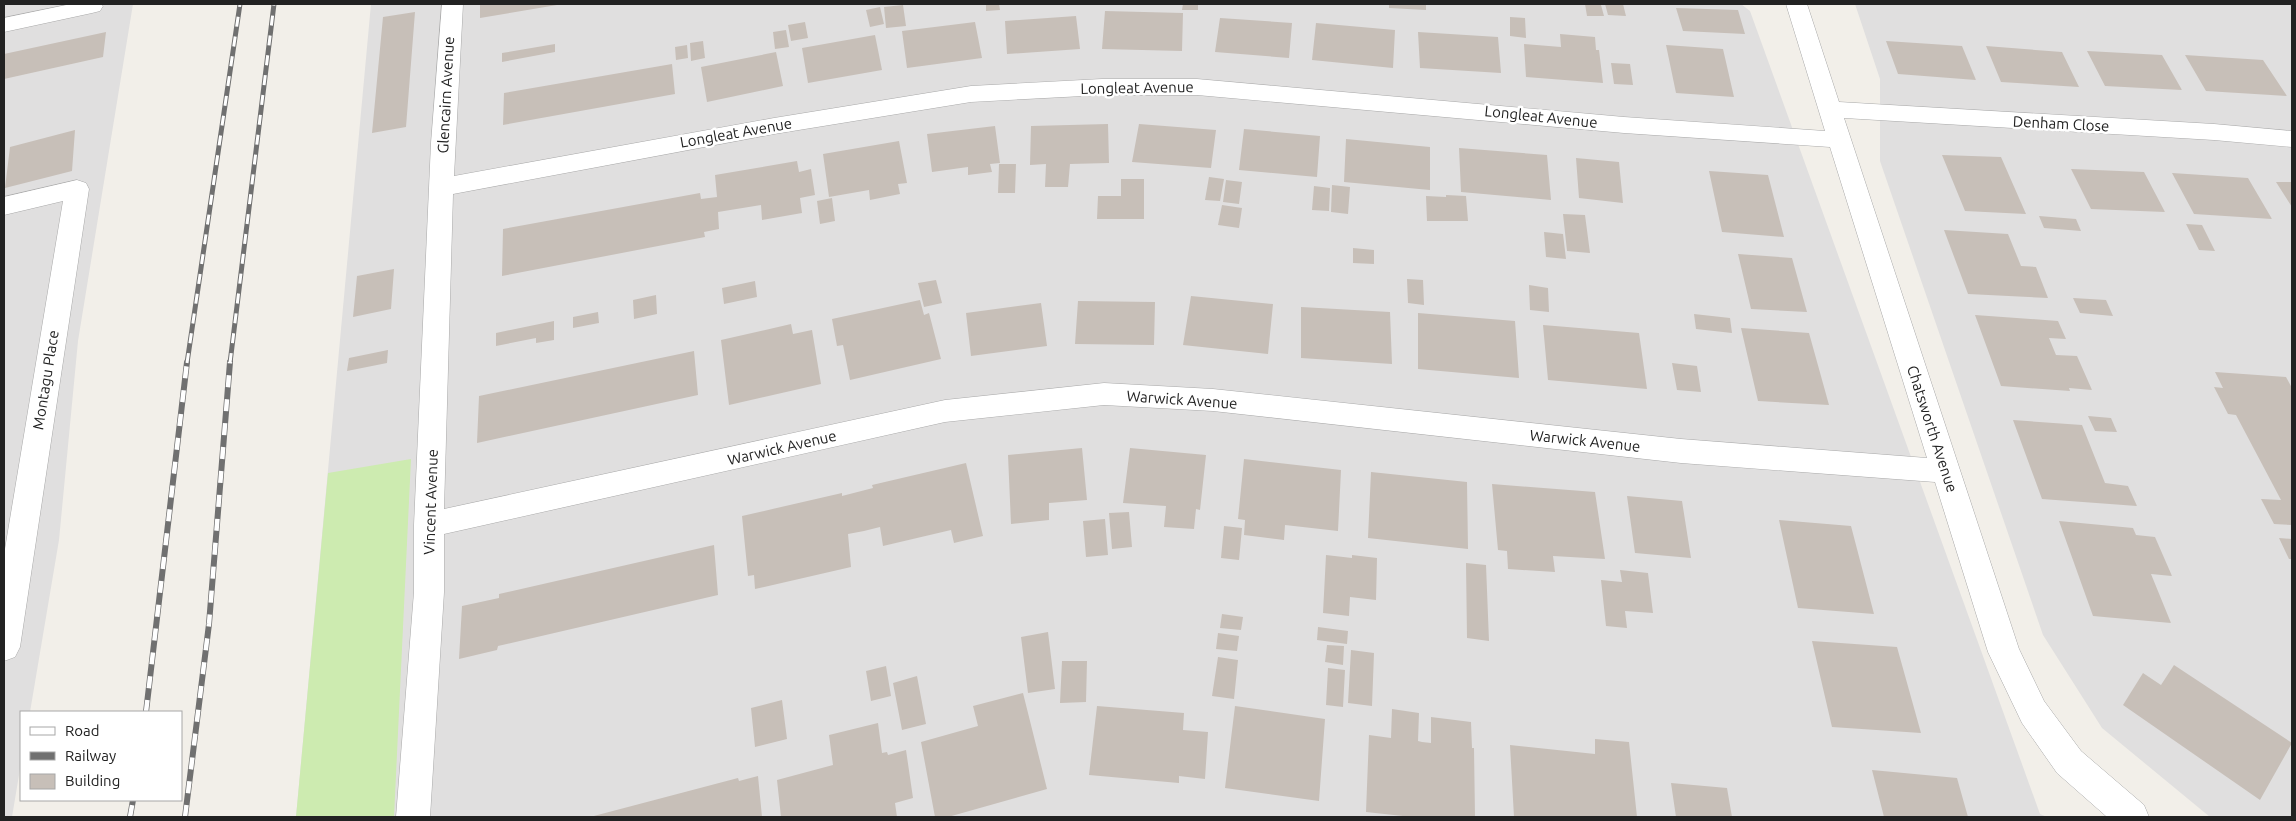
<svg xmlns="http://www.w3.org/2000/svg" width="2296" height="821" viewBox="0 0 2296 821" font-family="Ubuntu,sans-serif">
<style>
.residential{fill:#e0dfdf}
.grass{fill:#cdebb0}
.building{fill:#c7bfb8}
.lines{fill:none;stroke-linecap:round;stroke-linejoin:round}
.minor-casing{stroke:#a9a9a9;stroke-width:1}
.minor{fill:#fff;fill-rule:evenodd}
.rail-far1-casing{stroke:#707070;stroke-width:5}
.rail-casing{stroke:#707070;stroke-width:6}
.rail-far1{stroke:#fff;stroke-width:3;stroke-dasharray:10;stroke-linecap:butt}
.rail{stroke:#fff;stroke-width:4.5;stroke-dasharray:12;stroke-linecap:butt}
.labels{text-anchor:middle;stroke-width:5;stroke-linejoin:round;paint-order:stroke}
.street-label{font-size:15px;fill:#222;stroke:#fff}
</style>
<rect width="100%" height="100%" fill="#f2efe9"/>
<path class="residential" d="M4 4H133L78 341 59 540 30 712H21V763L12 817H4Z
M371 4H1741L1750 11 2040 814 2047 817H296Z
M1855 4H2292V817H2210L2102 728 2043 635 1880 161V79Z"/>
<path class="grass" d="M411 459 394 817H296L328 473Z"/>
<path class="building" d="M480 4H557V5L480 18Z
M986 4H999L1000 10 986 11Z
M1183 4H1198V10H1182Z
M1389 4H1426V10L1389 8Z
M1585 4 1601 5 1604 16H1587Z
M1605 4H1623L1626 16 1608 15Z
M903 5 906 26 886 28 884 7Z
M880 7 884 24 870 27 866 10Z
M1676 8 1738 10 1745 34 1683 31Z
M1105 11 1183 13 1182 51 1102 49Z
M415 12 406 127 372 133 383 17Z
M1076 16 1080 49 1007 54 1005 21Z
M1510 17 1525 18 1526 38 1510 36Z
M1220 18 1292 23 1289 58 1215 52Z
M805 22 808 38 791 41 788 25Z
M975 22 982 58 907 68 902 31Z
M1316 23 1395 30 1393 68 1312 60Z
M786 30 789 47 775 49 773 32Z
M106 32 103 57 4 79V54Z
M1418 32 1498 37 1501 73 1420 68Z
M1560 34 1595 37 1596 50H1599L1603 83 1526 77 1524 44 1561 47Z
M875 35 882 70 808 83 802 48Z
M703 41 705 58 691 61 690 43Z
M1886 41 1962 46 1976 80 1898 74Z
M555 44V52L502 62V53Z
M687 45 688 58 676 60 675 47Z
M1666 45 1723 49 1734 97 1676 93Z
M1986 46 2062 52 2079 87 2001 82Z
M2087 51 2162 55 2182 90 2105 86Z
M776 52 783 86 707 102 701 67Z
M2185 55 2263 60 2287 96 2206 91Z
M1611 63 1630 64 1633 85 1614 84Z
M672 64 675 94 503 125 504 93Z
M1108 124 1109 163 1070 164 1068 187H1045L1046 164 1030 165 1031 126Z
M1139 124 1216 130 1211 168 1132 162Z
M995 126 1000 163 990 164 992 172 968 175V167L932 172 927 134Z
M1244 129 1320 136 1317 177 1239 170Z
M75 130 72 171 5 188 10 147Z
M1346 139 1430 147V190L1344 182Z
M899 141 907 183 898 184 900 194 870 200 869 190 829 197 823 154Z
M1459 148 1547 155 1551 200 1461 192Z
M1942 155 2001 157 2026 214 1965 211Z
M1576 158 1619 162 1623 203 1579 198Z
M797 161 799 172 811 169 815 195 800 198 802 213 762 220 761 205 718 212 719 229 704 232 705 237 502 276 503 229 700 193 701 199 717 197 715 175Z
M999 164H1016L1015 193H998Z
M2071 169 2144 172 2165 212 2091 209Z
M1709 171 1768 175 1784 237 1722 232Z
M2172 173 2248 178 2272 219 2194 214Z
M1209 177 1224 179 1220 201 1205 200Z
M1121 179H1144V219H1097L1098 196H1121Z
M1226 180 1242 182 1239 204 1223 202Z
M2276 182H2292V207Z
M1332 185 1350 187 1348 214 1331 212Z
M1314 186 1330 188 1329 211 1312 210Z
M1446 195 1466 196 1468 221H1427L1426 196 1446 197Z
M832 198 835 221 820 224 817 201Z
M1222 205 1242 208 1239 228 1218 225Z
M1563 214 1585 215 1590 253 1567 251Z
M2039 216 2076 219 2081 231 2044 228Z
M2186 224 2202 225 2215 251 2199 250Z
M1944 230 2008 234 2021 266 2036 267 2048 298 1968 294Z
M1544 232 1563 234 1566 259 1546 257Z
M1353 248 1374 250V264L1353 263Z
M1738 254 1792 258 1807 312 1751 309Z
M394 269 391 309 353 317 357 276Z
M1407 279 1423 280 1424 305 1408 303Z
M936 280 942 303 924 307 918 283Z
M755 281 757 297 724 304 722 288Z
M1529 285 1548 288 1549 312 1530 310Z
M656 295 657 314 634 319 633 300Z
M1191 296 1273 304 1268 354 1183 345Z
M2073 298 2106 300 2113 316 2080 313Z
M920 300 924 315 929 313 941 359 850 380 843 345 837 346 832 319Z
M1078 301 1155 302 1154 345 1075 344Z
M1041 303 1047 346 971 356 966 313Z
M1301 307 1390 312 1392 364 1301 358Z
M598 312 599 323 573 328V317Z
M1418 313 1515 321 1519 378 1418 369Z
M1694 314 1730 318 1732 333 1696 329Z
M1975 315 2058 321 2066 339 2049 338 2056 355 2077 356 2092 390 2069 388 2070 391 2001 386Z
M554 321V340L536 343V338L496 346V333Z
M791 324 793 334 812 330 821 384 729 405 721 340Z
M1543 325 1639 333 1647 389 1548 380Z
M1741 328 1809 333 1829 405 1758 401Z
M388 350 387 363 347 371 349 358Z
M694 351 698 395 477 443 479 396Z
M1672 363 1697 366 1701 392 1677 390Z
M2215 372 2286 377 2292 388V525L2274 524 2261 499 2281 500 2236 415 2228 414 2214 387 2223 388Z
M2088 416 2111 418 2117 432 2095 431Z
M2013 420 2082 425 2105 483 2128 486 2137 506 2042 499Z
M1082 448 1087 500 1049 503V520L1011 524 1008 455Z
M1130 448 1206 455 1200 510 1196 509 1194 529 1164 527 1166 506 1123 503Z
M1244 459 1341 470 1338 531 1285 525 1284 540 1244 535 1245 520 1238 519Z
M966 463 983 536 954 543 951 530 883 546 880 527 864 531 848 534 851 567 755 589 754 575 748 576 742 516 842 493V496L873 488 872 485Z
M1371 472 1467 482 1468 549 1368 538Z
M1492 484 1595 492 1605 559 1553 556 1555 572 1508 569 1507 551 1498 550Z
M1627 496 1682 501 1691 558 1635 553Z
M1129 512 1132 547 1112 549 1109 513Z
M1105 519 1108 555 1086 557 1083 521Z
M1779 520 1851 526 1874 614 1798 608Z
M2059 521 2133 528 2136 535 2155 537 2172 576 2151 574 2171 623 2093 616Z
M1224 526 1242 528 1239 560 1221 558Z
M2279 538 2292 539V559H2289Z
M714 545 718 595 498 646 497 650 459 659 462 606 499 598V594Z
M1326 555 1352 558V555L1377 558 1376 600 1350 597 1349 616 1323 613Z
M1466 563 1486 565 1489 641 1467 638Z
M1620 570 1648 573 1653 613 1625 611 1627 628 1606 626 1601 580 1622 582Z
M1222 614 1243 617 1241 630 1220 628Z
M1318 627 1348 631 1347 644 1317 640Z
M1048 632 1055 689 1028 693 1021 637Z
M1218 633 1239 636 1237 651 1216 649Z
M1812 641 1897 647 1921 733 1832 727Z
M1327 645 1344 646 1343 665 1325 662Z
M1351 650 1374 653 1372 706 1348 703Z
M1218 657 1238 660 1234 699 1212 696Z
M1062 661H1087L1086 702 1060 703Z
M2174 665 2292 743 2260 800 2123 705 2143 673 2161 685Z
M886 666 891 696 871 701 866 671Z
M1328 668 1345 670 1343 707 1326 705Z
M917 676 926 724 902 730 893 683Z
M1023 693 1047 789 948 817H935L921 742 978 726 973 706Z
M782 700 787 739 755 747 751 708Z
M1097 706 1184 713 1183 730 1208 732 1205 779 1179 776V783L1089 775Z
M1235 706 1325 719 1319 801 1225 788Z
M1392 709 1419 713 1418 741 1422 742 1431 743V717L1471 722 1472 748H1474L1475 817H1412L1366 812 1369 735 1391 738Z
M878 723 882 753 887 752 888 755 906 750 913 798 895 803 897 817H781L777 780 833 765 829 735Z
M1595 739 1629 742 1637 817H1514L1510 745 1595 754Z
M1872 770 1957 778 1968 817H1884Z
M758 776 762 817H590L738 778 739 781Z
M1671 783 1727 788 1732 817H1676Z"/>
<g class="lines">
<defs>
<path id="minor" d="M71 4H101L103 6 100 11 92 13 4 32V18Z
M442 4H463L454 176 774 118 971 86 1102 79H1197L1624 117 1825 131 1786 4H1807L1839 102 2214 124 2292 131V147L2214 140 1844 118 2019 649 2044 701 2081 751 2144 805 2149 817H2107L2057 773 2022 723 1988 652 1935 482 1681 463 1213 411 1104 405 945 422 444 534V592L430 817H396L414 592V525L431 143ZM1102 95H1197L1624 133 1830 147 1927 458 1681 439 1213 389 1104 383 945 400 444 509 453 194 774 134 971 102Z
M77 180 86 183 89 189 20 647 15 657 4 661V555L63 201 4 215V197Z"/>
</defs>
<use href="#minor" class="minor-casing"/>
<use href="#minor" class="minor"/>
<defs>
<path id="rail-far1" d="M187 363 240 4
M230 363 274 4"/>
<path id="rail" d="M146 712 187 362
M130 817 133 800
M185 817 209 624 230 362"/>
</defs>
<use href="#rail-far1" class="rail-far1-casing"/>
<use href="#rail" class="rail-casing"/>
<use href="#rail-far1" class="rail-far1"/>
<use href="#rail" class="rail"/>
</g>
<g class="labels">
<g class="street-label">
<text transform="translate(1137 88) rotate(-1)" y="5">Longleat Avenue</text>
<text transform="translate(446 95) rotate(-87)" y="5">Glencairn Avenue</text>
<text transform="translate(1541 117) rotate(6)" y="5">Longleat Avenue</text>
<text transform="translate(2061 124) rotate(3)" y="5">Denham Close</text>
<text transform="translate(736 133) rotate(-10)" y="5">Longleat Avenue</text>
<text transform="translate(46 380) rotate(-81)" y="5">Montagu Place</text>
<text transform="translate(1182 400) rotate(4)" y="5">Warwick Avenue</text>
<text transform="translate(1932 429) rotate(72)" y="5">Chatsworth Avenue</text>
<text transform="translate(1585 441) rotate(6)" y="5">Warwick Avenue</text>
<text transform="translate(782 448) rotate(-13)" y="5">Warwick Avenue</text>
<text transform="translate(431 502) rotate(-88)" y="5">Vincent Avenue</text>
</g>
</g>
<rect width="2296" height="821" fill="none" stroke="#222222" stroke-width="10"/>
<rect x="20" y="711" width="162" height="90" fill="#ffffff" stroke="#a7a7a7"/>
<rect x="30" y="727" width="25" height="8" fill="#ffffff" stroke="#a7a7a7"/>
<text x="65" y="736" font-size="15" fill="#222222">Road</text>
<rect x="30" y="752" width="25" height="8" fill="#707070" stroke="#a7a7a7"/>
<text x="65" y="761" font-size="15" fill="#222222">Railway</text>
<rect x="30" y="774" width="25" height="15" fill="#c7bfb8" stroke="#a7a7a7"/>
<text x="65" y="786" font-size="15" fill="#222222">Building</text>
</svg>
